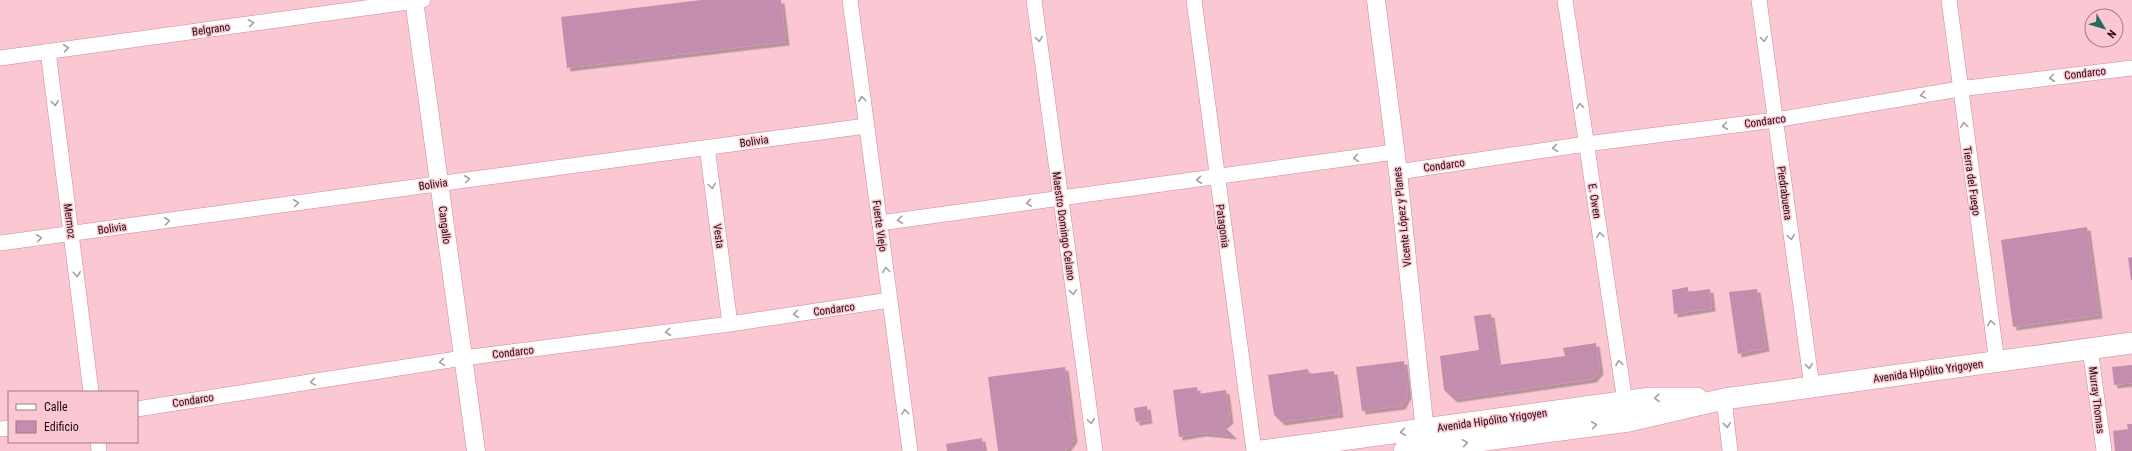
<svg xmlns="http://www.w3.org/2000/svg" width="2132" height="451" viewBox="0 0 2132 451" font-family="'Roboto Condensed',sans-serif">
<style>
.building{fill:#c38ead;filter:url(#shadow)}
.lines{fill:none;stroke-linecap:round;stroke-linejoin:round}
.minor-casing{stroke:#c88b9a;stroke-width:16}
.tertiary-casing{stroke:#c88b9a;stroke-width:19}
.secondary-casing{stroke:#c88b9a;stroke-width:22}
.minor{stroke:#fff;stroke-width:15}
.tertiary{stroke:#fff;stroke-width:18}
.secondary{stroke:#fff;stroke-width:21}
.oneway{stroke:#a59d9f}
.labels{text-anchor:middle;stroke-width:3;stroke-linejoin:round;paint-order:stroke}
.street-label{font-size:11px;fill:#1f0910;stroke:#fbc7d3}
</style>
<defs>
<filter id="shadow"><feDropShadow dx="3.5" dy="3.5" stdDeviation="0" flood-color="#0004"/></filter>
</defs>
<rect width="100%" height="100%" fill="#fbc7d3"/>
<path class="building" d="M701 0H781L786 42 567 68 561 17Z
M2087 227 2099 315 2013 327 2001 240Z
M2132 257V280H2131L2128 258Z
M1688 287V292L1710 289 1712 308 1674 314 1672 290Z
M1757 289 1766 348 1738 354 1729 292Z
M1491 314 1498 365 1565 356 1563 348 1596 343 1600 371 1593 379 1454 399 1444 390 1440 356 1479 350 1474 316Z
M1404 361 1408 395 1402 406 1362 411 1356 367Z
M2132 365V383L2114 385 2112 367Z
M1065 367 1074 439 1065 451H998L988 377Z
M1308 369 1309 374 1334 371 1340 414 1282 422 1274 415 1268 375Z
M1197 387 1198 394 1226 390 1230 420 1223 426 1234 436 1203 433 1179 437 1173 390Z
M1147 406 1149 420 1136 422 1134 408Z
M2127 424H2132V451H2115L2113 431 2128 429Z
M982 438 984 451H947L946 444Z"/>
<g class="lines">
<defs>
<path id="minor" d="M850 0 910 451
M1034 0 1095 451
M1194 0 1254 451
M1565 0 1625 402
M1759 0 1812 387
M1949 0 1997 362
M48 51 91 392
M0 58 423 0
M707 147 730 324
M1398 172 1586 144 1775 120 1959 89 2132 68
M880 223 1394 152
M0 243 866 126
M2090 348 2104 451
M1724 399 1730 451
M137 409 463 358 730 324 890 300
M0 429 9 428
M98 442 99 451"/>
<path id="tertiary" d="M414 0 476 451
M1376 0 1398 172 1426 442"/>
<path id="secondary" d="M1261 451 1651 398H1697
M1404 451 1629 421 1724 399 2132 343"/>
</defs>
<use href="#minor" class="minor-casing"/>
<use href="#tertiary" class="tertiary-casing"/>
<use href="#secondary" class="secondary-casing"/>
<use href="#minor" class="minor"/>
<use href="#tertiary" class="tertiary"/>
<use href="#secondary" class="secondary"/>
</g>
<defs><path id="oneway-chevron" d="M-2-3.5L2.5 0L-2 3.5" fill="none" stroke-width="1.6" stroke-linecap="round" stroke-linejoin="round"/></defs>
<g class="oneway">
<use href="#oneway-chevron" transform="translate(251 23) rotate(-8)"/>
<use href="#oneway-chevron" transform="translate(1039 39) rotate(82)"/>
<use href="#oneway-chevron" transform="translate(1764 39) rotate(82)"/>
<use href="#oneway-chevron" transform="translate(66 48) rotate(-8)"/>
<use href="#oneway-chevron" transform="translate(2052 78) rotate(173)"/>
<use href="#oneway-chevron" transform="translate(1923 95) rotate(170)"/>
<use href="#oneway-chevron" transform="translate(862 99) rotate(-97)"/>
<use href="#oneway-chevron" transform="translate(55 103) rotate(83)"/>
<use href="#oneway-chevron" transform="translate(1580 106) rotate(-98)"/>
<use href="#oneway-chevron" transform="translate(1964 125) rotate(-98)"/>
<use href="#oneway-chevron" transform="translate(1725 126) rotate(173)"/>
<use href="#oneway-chevron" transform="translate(1555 148) rotate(172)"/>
<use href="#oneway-chevron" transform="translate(1356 158) rotate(172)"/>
<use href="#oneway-chevron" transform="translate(467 179) rotate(-8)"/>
<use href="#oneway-chevron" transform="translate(1199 180) rotate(172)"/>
<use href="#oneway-chevron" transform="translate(712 186) rotate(82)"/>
<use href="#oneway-chevron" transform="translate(296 203) rotate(-8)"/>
<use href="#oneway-chevron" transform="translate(1029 203) rotate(172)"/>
<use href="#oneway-chevron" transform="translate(900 220) rotate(172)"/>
<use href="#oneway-chevron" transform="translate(167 221) rotate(-8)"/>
<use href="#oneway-chevron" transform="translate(1600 235) rotate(-99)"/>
<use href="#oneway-chevron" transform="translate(1791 237) rotate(82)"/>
<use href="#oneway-chevron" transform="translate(39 238) rotate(-8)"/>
<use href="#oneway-chevron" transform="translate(886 270) rotate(-98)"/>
<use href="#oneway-chevron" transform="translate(77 274) rotate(83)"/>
<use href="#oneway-chevron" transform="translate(1073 292) rotate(82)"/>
<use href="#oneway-chevron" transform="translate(796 314) rotate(172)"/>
<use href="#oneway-chevron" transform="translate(1991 323) rotate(-98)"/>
<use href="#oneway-chevron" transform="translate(668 332) rotate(173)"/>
<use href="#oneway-chevron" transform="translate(442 362) rotate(171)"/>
<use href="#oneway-chevron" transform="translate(1619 363) rotate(-99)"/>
<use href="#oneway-chevron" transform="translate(1809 366) rotate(82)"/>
<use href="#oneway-chevron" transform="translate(313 382) rotate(171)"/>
<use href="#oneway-chevron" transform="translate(1657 398) rotate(177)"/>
<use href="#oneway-chevron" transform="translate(905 412) rotate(-98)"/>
<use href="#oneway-chevron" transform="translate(1091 421) rotate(82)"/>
<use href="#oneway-chevron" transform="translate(1594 425) rotate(-8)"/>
<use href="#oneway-chevron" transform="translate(1727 425) rotate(84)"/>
<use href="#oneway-chevron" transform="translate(1403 432) rotate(172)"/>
<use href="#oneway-chevron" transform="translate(1465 443) rotate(-8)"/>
</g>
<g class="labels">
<g class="street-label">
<text transform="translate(211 29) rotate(-8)" y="4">Belgrano</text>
<text transform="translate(2085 73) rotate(-7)" y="4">Condarco</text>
<text transform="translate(1765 121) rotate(-8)" y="4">Condarco</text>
<text transform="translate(754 141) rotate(-8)" y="4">Bolivia</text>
<text transform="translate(1444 165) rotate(-8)" y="4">Condarco</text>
<text transform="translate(1972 181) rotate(82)" y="4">Tierra del Fuego</text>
<text transform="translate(433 184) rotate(-8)" y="4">Bolivia</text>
<text transform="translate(1785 193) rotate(82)" y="4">Piedrabuena</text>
<text transform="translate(1595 201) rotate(81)" y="4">E. Owen</text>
<text transform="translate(1402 217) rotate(-96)" y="4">Vicente López y Planes</text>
<text transform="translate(70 221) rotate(83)" y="4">Mermoz</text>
<text transform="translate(445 225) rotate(83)" y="4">Cangallo</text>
<text transform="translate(880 226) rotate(82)" y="4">Fuerte Viejo</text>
<text transform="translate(1064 226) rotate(82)" y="4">Maestro Domingo Celano</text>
<text transform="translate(1223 226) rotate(82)" y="4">Patagonia</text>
<text transform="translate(112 228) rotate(-8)" y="4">Bolivia</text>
<text transform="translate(719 236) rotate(82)" y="4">Vesta</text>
<text transform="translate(834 309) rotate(-8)" y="4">Condarco</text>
<text transform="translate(513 352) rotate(-7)" y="4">Condarco</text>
<text transform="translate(1928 371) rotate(-8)" y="4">Avenida Hipólito Yrigoyen</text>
<text transform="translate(193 400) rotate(-9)" y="4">Condarco</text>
<text transform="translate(2097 400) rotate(83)" y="4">Murray Thomas</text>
<text transform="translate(1492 420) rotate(-8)" y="4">Avenida Hipólito Yrigoyen</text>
</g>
</g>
<rect x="8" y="391" width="130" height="52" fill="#fbc7d3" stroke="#a37b85"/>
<rect x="16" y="404" width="20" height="6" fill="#ffffff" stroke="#a37b85"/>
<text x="44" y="411" font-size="12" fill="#1f0910">Calle</text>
<rect x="16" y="421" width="20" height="12" fill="#c38ead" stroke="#a37b85"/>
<text x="44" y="431" font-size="12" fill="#1f0910">Edificio</text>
<g transform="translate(2104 28) rotate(128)"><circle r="19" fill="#fbc7d3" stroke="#a37b85"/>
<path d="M0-3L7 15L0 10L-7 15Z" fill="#236b62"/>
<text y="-6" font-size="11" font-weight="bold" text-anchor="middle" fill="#1f0910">N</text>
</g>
</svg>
